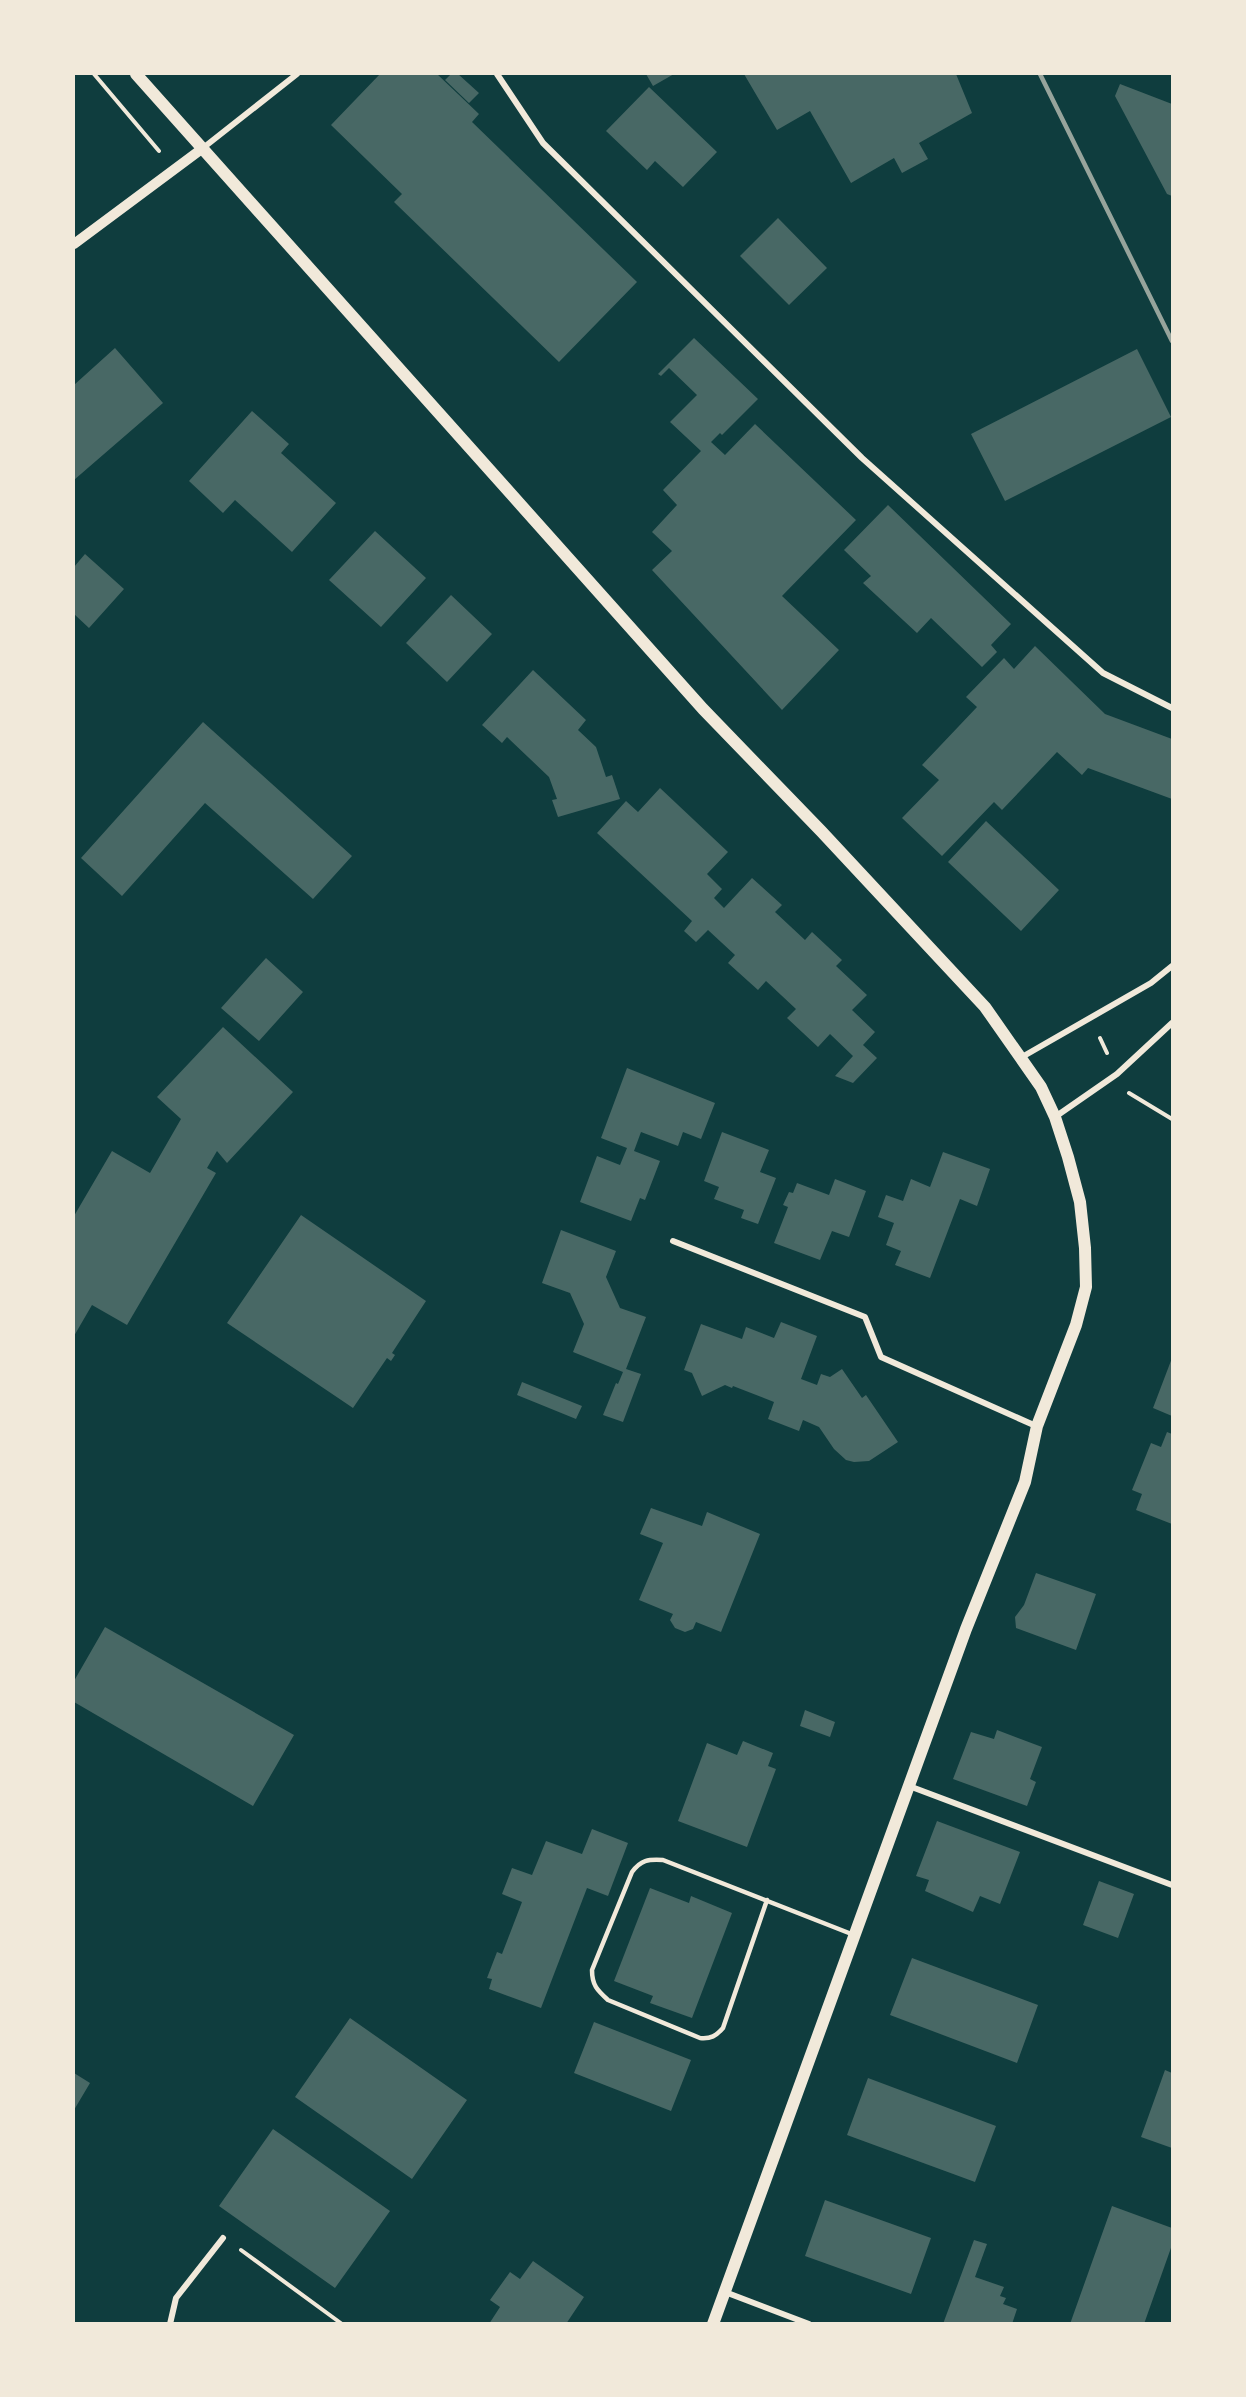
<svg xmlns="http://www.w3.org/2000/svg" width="1246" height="2397" viewBox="0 0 1246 2397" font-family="Manrope,sans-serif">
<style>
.building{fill:#486865}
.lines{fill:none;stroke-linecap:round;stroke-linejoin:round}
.path{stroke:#f1e9da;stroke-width:4}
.service{stroke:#f1e9da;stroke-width:4.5}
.minor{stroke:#f1e9da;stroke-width:6}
.tertiary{stroke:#f1e9da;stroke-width:10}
.secondary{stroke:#f1e9da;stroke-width:12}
.rail{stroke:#97a49c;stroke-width:4.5}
</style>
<rect width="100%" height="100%" fill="#0f3d3e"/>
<path class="building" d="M380 74H437L479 114 472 122 637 282 559 362 394 202 402 194 331 125Z
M451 74H458L479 93 469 103 445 80Z
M646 74H674L653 86Z
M744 74H956L972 113 919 143 928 159 902 173 894 158 851 183 810 111 777 130Z
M1120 84 1172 104V196L1167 194 1115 96Z
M649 87 717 152 683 187 655 161 647 170 606 131Z
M778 218 827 268 789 305 740 256Z
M694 338 758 399 722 435 720 433 711 442 725 455 755 424 856 520 782 596 839 650 782 710 652 570 672 551 652 532 677 505 663 490 701 451 670 422 697 395 669 368 661 376 658 374Z
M115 348 163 403 74 480V385Z
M1137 349 1171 417 1005 501 971 434Z
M252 411 289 444 281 453 336 503 292 552 235 500 223 513 189 481Z
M888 505 1011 624 991 645 997 652 982 667 931 618 917 633 863 583 871 576 844 550Z
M375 531 426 578 381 627 329 580Z
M85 554 124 589 89 628 74 614V567Z
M451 595 492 634 447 682 406 643Z
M1035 646 1105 714 1172 739V799L1088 768 1082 775 1057 752 1002 810 994 802 942 856 902 818 939 780 922 765 977 707 966 697 1004 658 1014 669Z
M533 670 586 720 578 730 596 747 606 777 612 775 620 799 558 817 552 800 557 799 549 777 507 737 502 743 482 725Z
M203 722 352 856 313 899 205 803 122 896 81 858Z
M660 788 728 852 707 874 722 889 714 898 724 908 752 878 782 905 775 912 805 940 812 932 842 960 836 966 867 995 852 1010 875 1032 863 1045 877 1058 853 1083 835 1076 853 1056 830 1034 818 1047 787 1018 796 1009 766 981 758 990 728 963 735 955 708 930 696 942 684 931 692 921 597 833 626 801 638 812Z
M986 821 1059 890 1021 931 948 862Z
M266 958 303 992 259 1041 221 1008Z
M223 1027 293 1092 227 1163 217 1151 207 1168 216 1173 127 1325 92 1305 74 1336V1216L112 1151 150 1173 181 1119 157 1097Z
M627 1068 715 1103 701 1139 683 1132 678 1146 641 1132 634 1151 660 1161 645 1200 640 1198 631 1221 580 1202 597 1156 620 1165 627 1148 601 1138Z
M722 1132 769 1150 760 1172 776 1178 758 1224 741 1218 744 1210 714 1199 719 1187 704 1181Z
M943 1152 990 1169 977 1206 960 1199 930 1278 895 1265 901 1251 886 1245 894 1223 878 1217 886 1195 903 1201 911 1179 930 1187Z
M835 1179 866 1191 849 1237 832 1231 820 1260 774 1243 788 1207 783 1205 789 1192 793 1193 797 1183 829 1195Z
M301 1215 426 1301 392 1353 395 1355 391 1361 387 1358 353 1408 227 1323Z
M561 1230 616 1251 606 1277 620 1308 646 1317 626 1369 641 1374 623 1422 603 1415 616 1383 618 1384 623 1372 573 1352 584 1324 570 1293 542 1283Z
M781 1322 817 1336 801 1379 817 1385 821 1374 830 1377 842 1369 862 1398 866 1395 898 1442 869 1461 854 1462 846 1460 834 1449 819 1427 803 1420 799 1431 768 1419 774 1402 733 1386 732 1388 725 1385 702 1396 692 1373 684 1370 701 1324 742 1339 746 1327 774 1338Z
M1172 1358V1416L1153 1408Z
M522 1382 582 1406 576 1419 517 1395Z
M1167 1432 1172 1434V1524L1136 1510 1142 1494 1132 1490 1151 1443 1161 1447Z
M651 1508 702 1526 707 1512 760 1534 721 1632 696 1622 693 1629 685 1632 675 1628 670 1620 673 1614 639 1600 663 1543 640 1534Z
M1036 1573 1096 1594 1076 1650 1016 1628 1015 1617 1024 1605Z
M105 1627 294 1735 253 1806 74 1702V1681Z
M805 1710 835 1722 830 1737 800 1726Z
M997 1730 1042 1747 1030 1779 1036 1782 1027 1806 953 1779 971 1732 994 1739Z
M743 1741 773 1753 768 1766 776 1769 747 1847 678 1821 707 1743 737 1755Z
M937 1821 1020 1852 1000 1904 980 1896 973 1912 925 1891 929 1880 916 1876Z
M592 1829 628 1843 608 1896 587 1888 541 2008 489 1989 492 1979 487 1978 497 1952 502 1954 522 1902 502 1894 512 1868 532 1875 546 1841 582 1854Z
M1099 1881 1134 1894 1118 1938 1083 1925Z
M650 1888 689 1903 691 1896 732 1913 692 2018 650 2003 653 1996 614 1981Z
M912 1958 1038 2005 1017 2063 890 2015Z
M350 2018 467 2100 412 2179 295 2097Z
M594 2022 691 2060 671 2111 574 2073Z
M1165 2070 1172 2073V2148L1141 2137Z
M74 2073 90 2083 74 2110Z
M868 2078 996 2126 975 2182 847 2135Z
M273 2129 390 2211 335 2288 219 2206Z
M825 2200 931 2238 911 2294 805 2256Z
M1112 2206 1172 2228V2245L1144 2324H1070Z
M974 2240 987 2244 975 2277 1004 2287 1000 2296 1006 2298 1003 2304 1017 2309 1012 2324H943Z
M533 2261 584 2297 566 2324H489L500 2307 490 2300 510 2272 520 2279Z"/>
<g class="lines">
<path class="path" d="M94 74 159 151
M1100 1038 1107 1053
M1129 1093 1172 1119
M241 2250 342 2324"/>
<path class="service" d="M767 1900 723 2028C716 2036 711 2039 700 2038L608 2000C597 1990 592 1985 592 1970L632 1872C641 1860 648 1859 663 1860L854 1935"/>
<path class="minor" d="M497 74 543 143 862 458 1103 673 1172 708
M203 148 297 74
M1022 1057 1151 983 1172 966
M1055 1117 1117 1074 1172 1023
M673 1241 865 1317 881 1357 1036 1426
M909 1786 1172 1885
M725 2292 809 2324
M170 2324 176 2298 223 2238"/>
<path class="tertiary" d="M74 244 203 148"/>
<path class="secondary" d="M136 74 703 709 821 831 985 1007 1041 1087 1055 1117 1068 1157 1080 1202 1085 1248 1086 1287 1076 1325 1037 1426 1025 1482 966 1629 713 2324"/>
<path class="rail" d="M1040 74 1172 341"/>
</g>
<rect width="1246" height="2397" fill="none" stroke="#f1e9da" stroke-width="150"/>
</svg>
